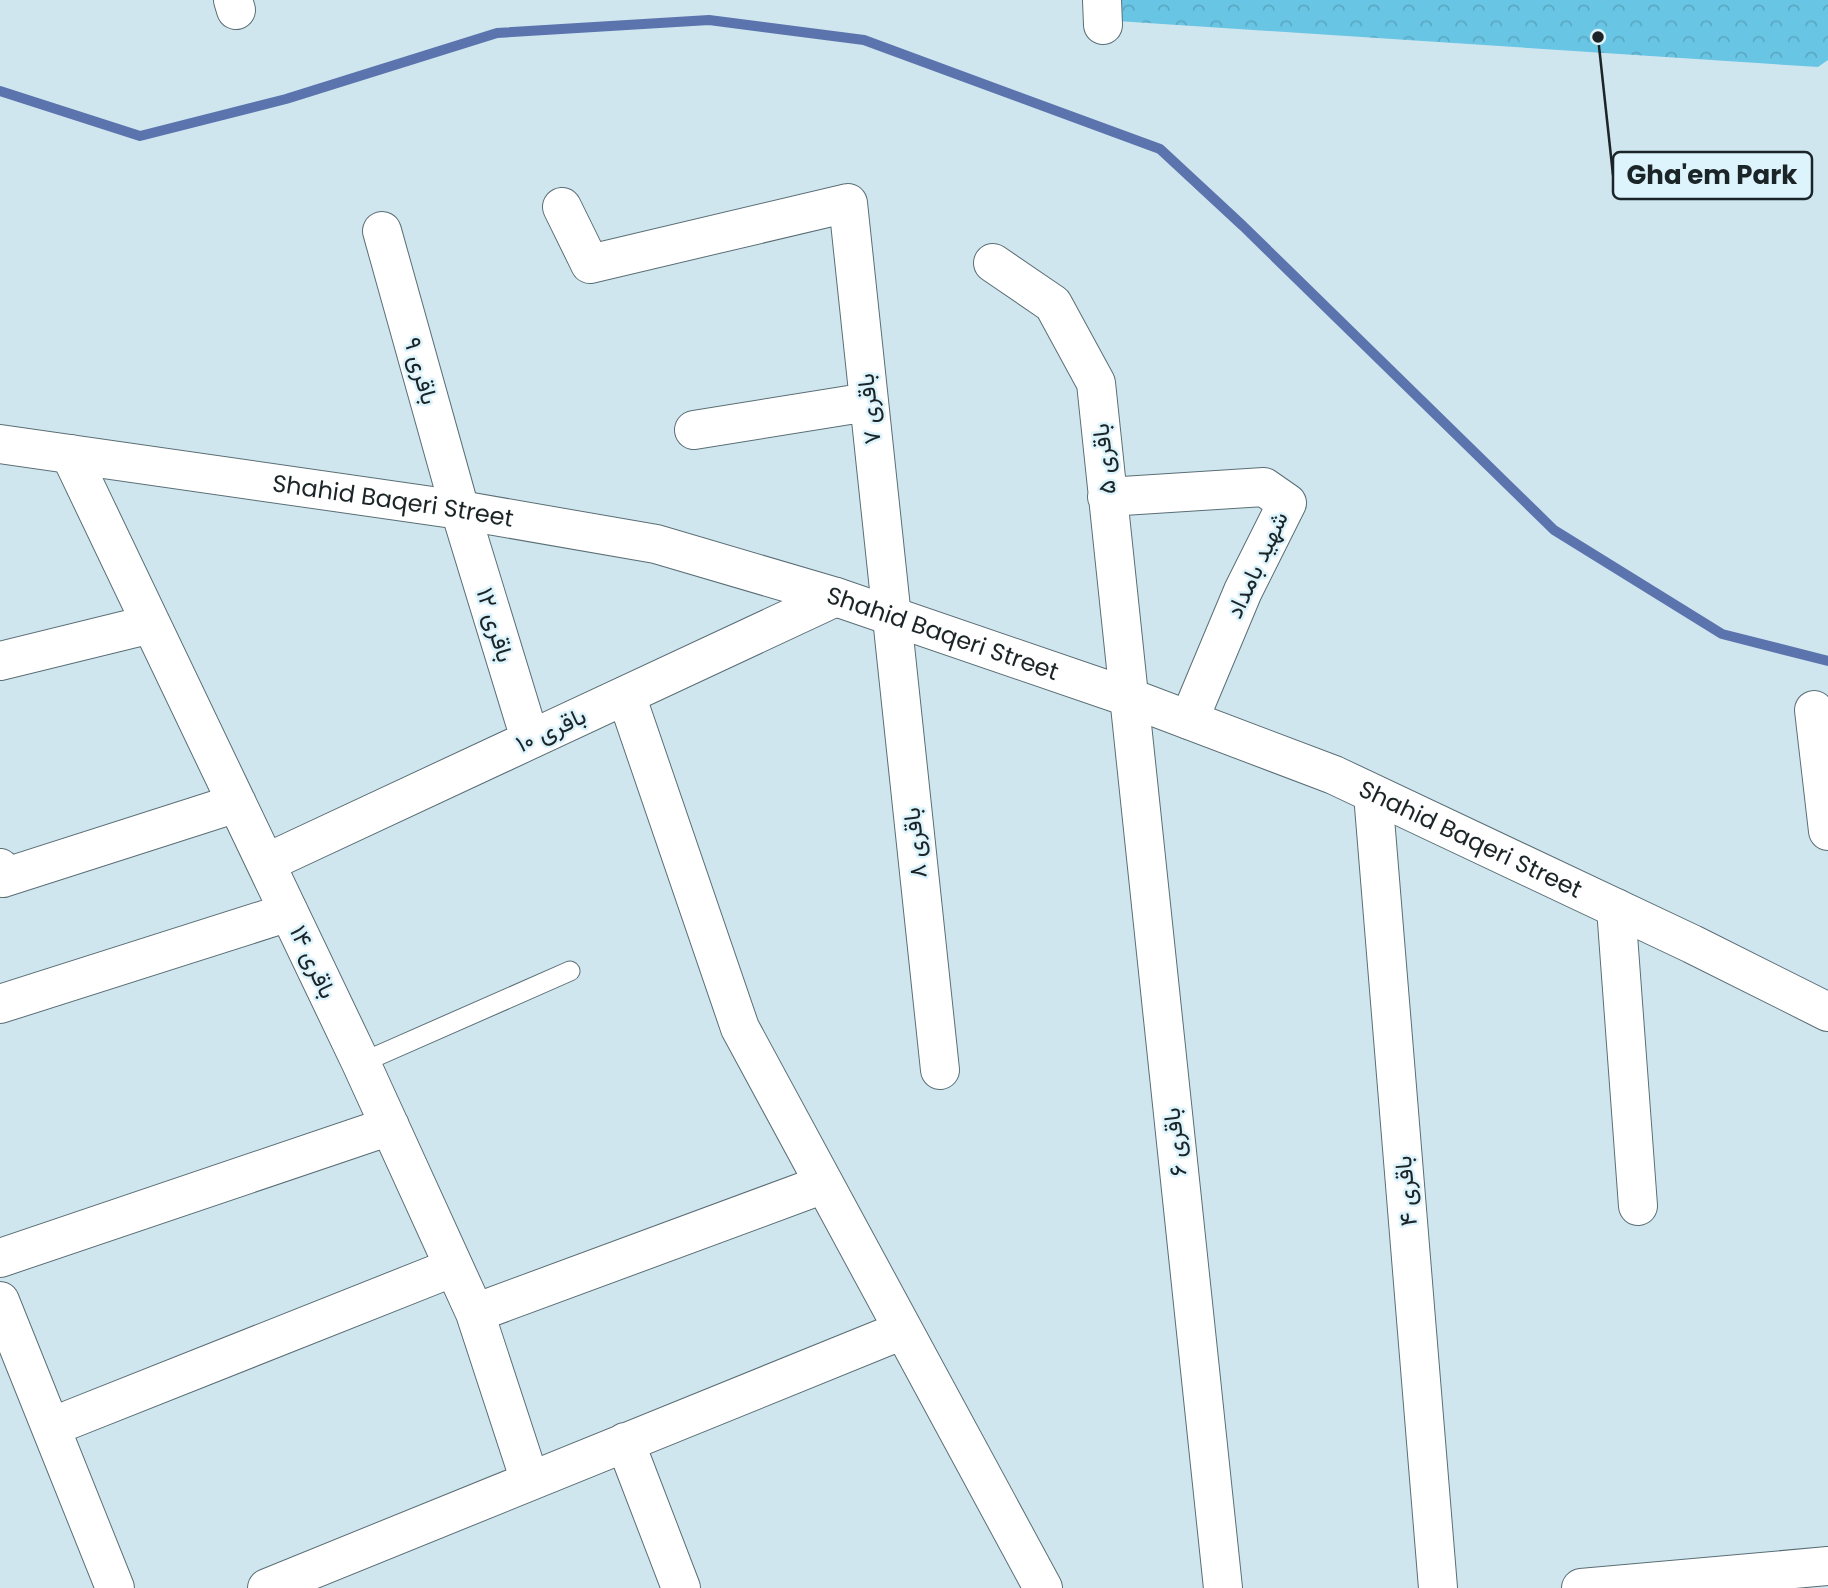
<svg xmlns="http://www.w3.org/2000/svg" width="1828" height="1588" viewBox="0 0 1828 1588" font-family="Poppins,Vazirmatn,sans-serif">
<style>
.forest{fill:url(#forest-crowns)}
.lines{fill:none;stroke-linecap:round;stroke-linejoin:round}
.stream{stroke:#5b74ad;stroke-width:10}
.service-casing{stroke:#5a6e75;stroke-width:21}
.minor-casing{stroke:#5a6e75;stroke-width:40}
.tertiary-casing{stroke:#5a6e75;stroke-width:40}
.service{stroke:#fff;stroke-width:19}
.minor{stroke:#fff;stroke-width:38}
.tertiary{stroke:#fff;stroke-width:38}
.labels{text-anchor:middle;stroke-width:5;stroke-linejoin:round;paint-order:stroke}
.street-label{font-size:24px;fill:#1b2427;stroke:#ddf4fc}
.leader{fill:none;stroke:#1b2427;stroke-width:2.5}
.callout-dot{fill:#1b2427;stroke:#ddf4fc;stroke-width:2.5}
.callout{fill:#ddf4fc;stroke:#1b2427;stroke-width:2.5}
.callout-label{font-size:26px;text-anchor:middle;font-weight:bold;fill:#1b2427}
</style>
<defs>
<pattern id="forest-crowns" width="20" height="18" patternUnits="userSpaceOnUse" patternTransform="scale(1.75)"><rect width="20" height="18" fill="#69c5e4"/><path d="M2 6a3 3 0 1 1 6 0M12 15a3 3 0 1 1 6 0" fill="none" stroke="#5aa9c4"/></pattern>
</defs>
<rect width="100%" height="100%" fill="#d0e6ef"/>
<path class="forest" d="M1117 0H1828V60L1818 67 1117 21Z"/>
<g class="lines">
<path class="stream" d="M0 91 140 136 286 99 497 33 709 20 864 40 1160 149 1243 226 1554 530 1722 634 1828 661"/>
<defs>
<path id="service" d="M361 1063 570 971"/>
<path id="minor" d="M233 0 236 10
M1102 0 1103 25
M562 207 590 264 848 203 940 1070
M382 231 460 510 530 739
M993 263 1053 304 1096 383 1223 1588
M694 430 868 402
M70 454 361 1063 475 1313 530 1481
M1107 497 1264 487 1287 503 1243 591 1189 720
M0 661 151 624
M626 695 740 1028 1043 1588
M1814 710 1828 831
M1373 794 1438 1588
M266 863 836 597
M0 868 3 878 237 803
M1616 908 1638 1206
M0 1004 289 912
M0 1258 390 1126
M0 1301 115 1588
M475 1313 824 1184
M51 1427 454 1267
M625 1442 681 1588
M267 1588 903 1330
M1581 1588 1828 1566"/>
<g id="tertiary">
<path id="s1" d="M0 444 460 510 656 544 836 597 1128 697 1334 775 1692 944 1828 1012"/>
</g>
</defs>
<use href="#service" class="service-casing"/>
<use href="#minor" class="minor-casing"/>
<use href="#tertiary" class="tertiary-casing"/>
<use href="#service" class="service"/>
<use href="#minor" class="minor"/>
<use href="#tertiary" class="tertiary"/>
</g>
<g class="labels">
<g class="street-label">
<text transform="translate(421 371) rotate(74)" y="8">باقری ۹</text>
<text transform="translate(869 409) rotate(-96)" y="8">باقری ۷</text>
<text transform="translate(1104 459) rotate(-96)" y="8">باقری ۵</text>
<text dy="8" stroke="none"><textPath href="#s1" startOffset="397">Shahid Baqeri Street</textPath></text>
<text transform="translate(1257 565) rotate(-65)" y="8">شهید بامداد</text>
<text transform="translate(495 625) rotate(73)" y="8">باقری ۱۲</text>
<text dy="8" stroke="none"><textPath href="#s1" startOffset="964">Shahid Baqeri Street</textPath></text>
<text transform="translate(551 730) rotate(-25)" y="8">باقری ۱۰</text>
<text dy="8" stroke="none"><textPath href="#s1" startOffset="1531">Shahid Baqeri Street</textPath></text>
<text transform="translate(915 843) rotate(-96)" y="8">باقری ۸</text>
<text transform="translate(313 962) rotate(65)" y="8">باقری ۱۴</text>
<text transform="translate(1175 1142) rotate(-96)" y="8">باقری ۶</text>
<text transform="translate(1406 1191) rotate(-95)" y="8">باقری ۴</text>
</g>
</g>
<path class="leader" d="M1598 37L1613 175"/>
<circle class="callout-dot" cx="1598" cy="37" r="7"/>
<rect class="callout" x="1613" y="152" width="199" height="47" rx="7"/>
<g class="callout-label">
<text x="1712" y="184">Gha'em Park</text>
</g>
</svg>
